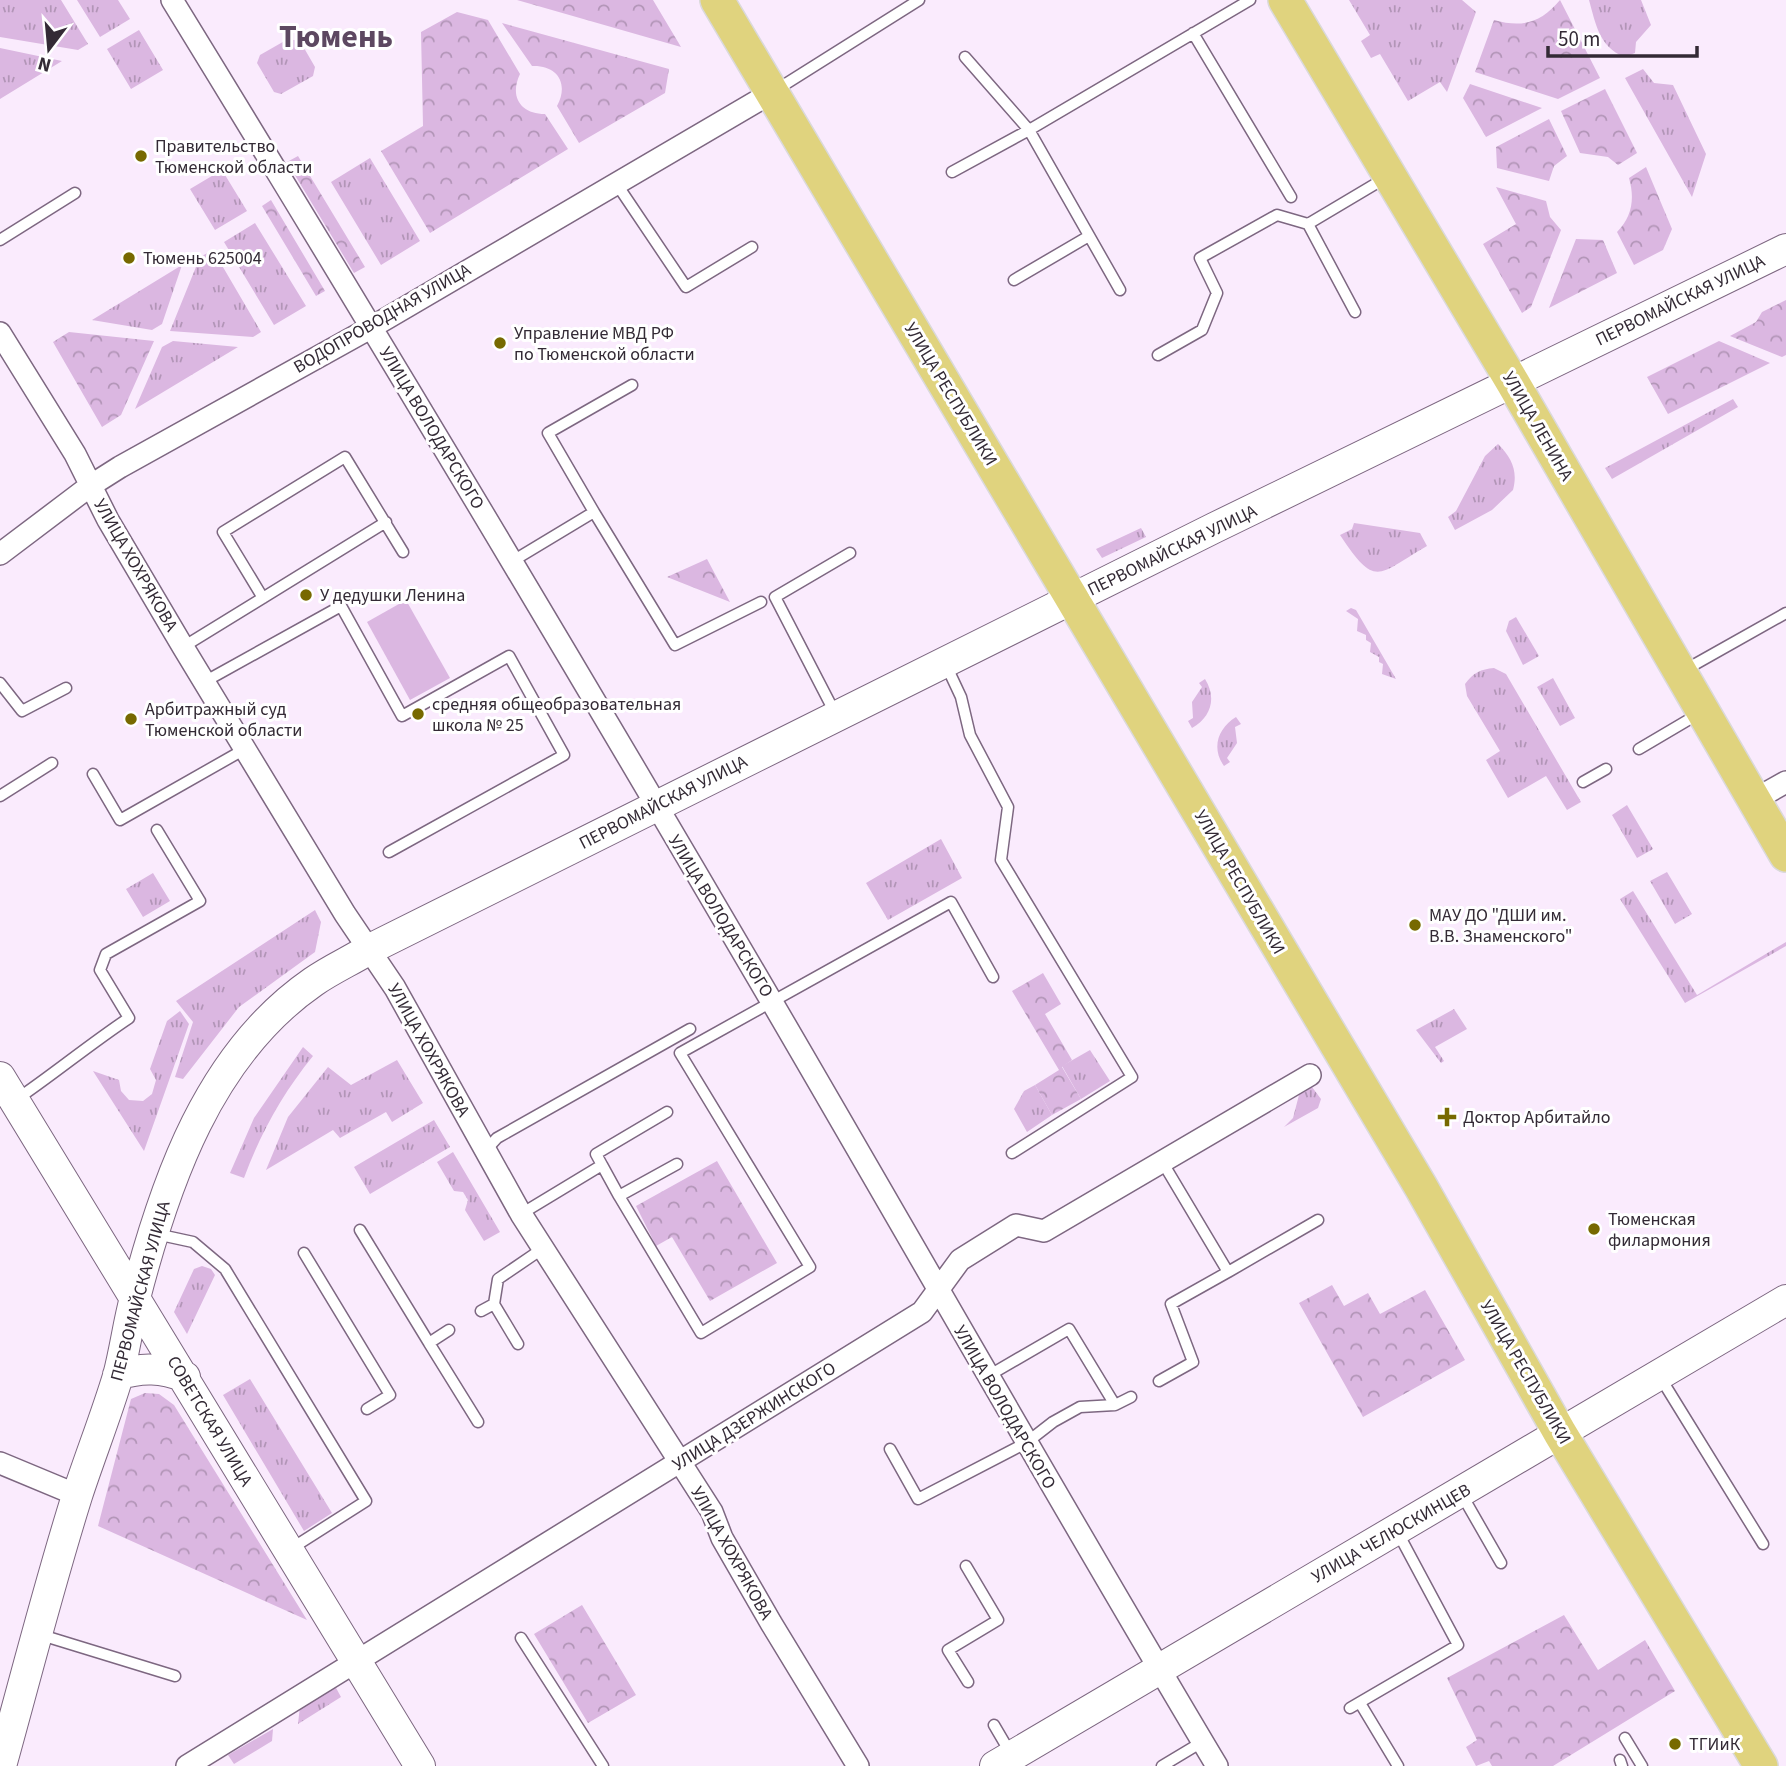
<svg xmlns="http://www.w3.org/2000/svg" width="1786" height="1766" viewBox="0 0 1786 1766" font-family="'Source Sans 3',sans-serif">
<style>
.grass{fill:url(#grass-tufts)}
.forest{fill:url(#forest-crowns)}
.pitch{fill:#dbb7e1}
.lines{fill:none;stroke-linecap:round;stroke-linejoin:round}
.lane-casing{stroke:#7d6781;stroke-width:13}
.street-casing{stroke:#7d6781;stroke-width:24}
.secondary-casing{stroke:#7d6781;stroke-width:32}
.primary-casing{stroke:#dad9db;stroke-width:36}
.lane{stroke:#fff;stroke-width:10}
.street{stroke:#fff;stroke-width:21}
.secondary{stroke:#fff;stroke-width:30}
.primary{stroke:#e0d37e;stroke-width:33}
.poi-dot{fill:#776900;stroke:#fff;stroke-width:2.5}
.labels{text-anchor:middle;stroke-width:6;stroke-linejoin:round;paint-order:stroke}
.poi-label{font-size:18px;fill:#332a35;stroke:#fff;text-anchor:start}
.street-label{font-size:18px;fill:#332a35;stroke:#fff}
.town-label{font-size:32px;font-weight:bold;fill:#5d4861;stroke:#fff}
</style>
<defs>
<pattern id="grass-tufts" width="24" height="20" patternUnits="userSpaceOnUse" patternTransform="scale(1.75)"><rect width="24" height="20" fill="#dbb7e1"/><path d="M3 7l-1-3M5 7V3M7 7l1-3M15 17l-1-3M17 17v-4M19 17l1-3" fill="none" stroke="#b295b7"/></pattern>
<pattern id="forest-crowns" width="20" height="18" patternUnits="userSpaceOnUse" patternTransform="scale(1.75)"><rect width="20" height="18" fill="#dbb7e1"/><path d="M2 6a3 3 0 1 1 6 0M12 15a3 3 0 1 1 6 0" fill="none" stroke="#b295b7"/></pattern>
</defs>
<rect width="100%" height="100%" fill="#faebfd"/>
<path class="grass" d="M0 0H61L88 44 78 50 0 37Z
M77 0H118L130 19 100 37Z
M1349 0H1462L1476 12 1447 92 1440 82 1408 101 1380 54 1371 58 1361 41 1370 35Z
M1589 0H1641L1651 25 1636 42 1635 53 1624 57C1599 46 1596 25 1589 0Z
M139 30 163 70 131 89 107 49Z
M288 39 300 41 315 67 313 76 281 94 274 92 257 63 260 55Z
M0 48 62 61 0 99Z
M1643 69 1654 83 1673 85 1706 154 1692 197 1625 78Z
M370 158 420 241 381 265 331 182Z
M222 170 247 211 215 230 190 189Z
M255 223 306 306 274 325 224 242Z
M213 250 261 332 253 337 170 331 200 257Z
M182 265 162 324 152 330 92 320Z
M173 341 238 347 135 409 162 347Z
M1733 399 1738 407 1612 479 1605 468Z
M1498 444C1512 458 1518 471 1513 490L1492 510 1455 530 1448 517 1456 511 1485 456Z
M1354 523 1420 533 1427 546C1377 575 1376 589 1340 535L1352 529Z
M1141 528 1146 537 1102 558 1096 549Z
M1351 608 1356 610 1396 679 1382 674 1383 664 1379 662V657L1370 652 1371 643 1366 640V635L1357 631 1358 619 1346 611Z
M1516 617 1539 656 1523 665 1506 631 1509 621Z
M1494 668 1506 674 1581 802 1567 810 1546 776 1508 798 1486 760 1500 751 1467 696 1465 684C1473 673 1481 669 1494 668Z
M1553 678 1575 718 1560 726 1537 687Z
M1205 679C1217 698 1211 717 1192 728L1188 721 1193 718 1192 702 1202 687 1199 683Z
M1236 717 1241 724 1235 727 1237 743 1227 758 1230 762 1224 766C1211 748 1218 728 1236 717Z
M1627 805 1653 849 1637 858 1612 815Z
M941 839 962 878 888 920 866 883Z
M1667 872 1692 914 1675 924 1650 881Z
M153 873 170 901 143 917 126 889Z
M1633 891 1697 995 1786 942V946L1685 1003 1620 899Z
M315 910 321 922 315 952 239 1007 183 1079 175 1077 193 1022 176 1001Z
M1454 1009 1467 1029 1435 1047 1444 1061 1441 1063 1416 1030Z
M180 1011 189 1024 144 1151 93 1071 119 1080 121 1091 129 1100 143 1101 152 1094 156 1080 150 1069 167 1021Z
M303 1047 313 1056C283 1093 261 1132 244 1178L230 1173 254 1118Z
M1090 1050 1110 1081 1081 1099 1062 1066Z
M397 1060 423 1103 392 1122 386 1112 340 1138 333 1130 266 1170 288 1117 328 1067 351 1085Z
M1035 1085 1052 1115 1027 1132 1014 1109 1024 1091Z
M1312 1087 1321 1099 1318 1108 1284 1127 1293 1118 1299 1095Z
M434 1120 450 1147 370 1194 354 1167Z
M453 1152 500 1232 484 1241 465 1210 468 1200 463 1192 454 1191 437 1162Z
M202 1266 211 1269 215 1275 187 1334 174 1312 194 1269Z
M250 1379 332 1513 304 1531 223 1395Z
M335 1686 341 1697 298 1724 300 1706Z
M273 1729 272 1741 234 1764 228 1755Z"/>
<path class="forest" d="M517 0H653L681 47Z
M1560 0 1600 78 1558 99 1475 72 1494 20C1522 28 1541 23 1560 0Z
M457 12 488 20 520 74C509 97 521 114 545 114L568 149 430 233 381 151 423 126 421 32Z
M502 23 669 69 665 93 579 143 557 106C569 84 558 65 532 66Z
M1470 84 1542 108 1486 137 1463 98Z
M1605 89 1637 153 1618 165 1608 157 1580 153 1561 111Z
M1549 119 1567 156 1554 166 1549 181 1497 168 1496 147Z
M298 156 365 267 354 273 287 162Z
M1646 167 1672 229 1663 250 1634 265 1617 232C1632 217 1635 199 1629 178Z
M1496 187 1546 201 1550 217 1561 230 1531 307 1522 313 1483 244 1516 224Z
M271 200 325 291 316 296 262 206Z
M1576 239 1603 240 1617 273 1549 308Z
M1786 300V355L1782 357 1730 336 1756 322 1762 312Z
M69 332 154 341 121 415 102 427 53 342Z
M1719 341 1770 363 1668 414 1647 377Z
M707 559 730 602 667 577Z
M1043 973 1061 1004 1045 1014 1072 1060 1062 1067 1081 1099 1052 1115 1035 1085 1059 1070 1012 991Z
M717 1161 777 1263 710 1301 672 1237 656 1246 636 1206Z
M1332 1285 1344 1306 1368 1293 1380 1314 1425 1290 1465 1360 1363 1417 1299 1303Z
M145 1393 159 1394 174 1405 307 1620 98 1526 131 1399Z
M582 1605 636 1695 588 1723 534 1634Z
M1564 1615 1598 1670 1645 1640 1675 1691 1553 1766H1492L1489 1761 1476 1766 1466 1747 1477 1740 1447 1678Z"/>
<path class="pitch" d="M406 600 450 678 410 700 367 622Z"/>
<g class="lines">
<defs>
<path id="lane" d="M1193 33 1291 197
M965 57 1029 130 1250 0
M776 90 919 0
M952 172 1029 130 1120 290
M616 183 686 287 752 247
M0 240 75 193
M1014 280 1089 236
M1355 312 1308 224 1387 177
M1158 355 1202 330 1217 293 1200 258 1277 215 1308 224
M594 512 548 433 632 385
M511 562 594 512 675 645 761 602
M263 598 223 532 345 457 403 552
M183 647 386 522
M946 665 961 697 970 735 1008 807 1001 860 1132 1077 1012 1153
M1683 671 1786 613
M204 682 341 606 402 716 509 656 564 755 389 852
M0 683 22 711 66 688
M835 713 775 597 850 553
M1639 749 1700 713
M93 774 120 820 245 749
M1583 782 1606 769
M0 796 52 763
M17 1099C55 1073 90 1044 129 1018L100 970 106 954 200 901 157 830
M485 1151 497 1138 690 1029
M602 1165 619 1196 677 1164
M619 1196 701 1333 810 1267 680 1053 951 902 993 977
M521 1214 602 1165 596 1154 667 1112
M360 1230 429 1343 449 1330
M156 1234 193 1242 225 1269 366 1501 289 1550
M304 1253 390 1395 367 1409
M1228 1272 1318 1220
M481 1311 494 1304
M429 1343 478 1422
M518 1344 494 1304 498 1279 542 1249
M988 1376 1069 1329 1115 1405 1131 1397
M1660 1377 1763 1544
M1159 1381 1193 1362 1171 1304 1228 1272 1163 1163
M890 1449 918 1499 1026 1443 1053 1422 1080 1407 1115 1405
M1462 1495 1501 1563
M966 1566 998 1620 948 1650 968 1682
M38 1634 175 1676
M521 1638 603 1766
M1360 1703 1398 1766
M1350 1708 1458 1645 1398 1533
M994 1725 1011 1754
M1625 1738 1642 1766
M1620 1760 1622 1766
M1162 1766 1202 1742"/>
<path id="street" d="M172 0C377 334 578 670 776 1009 923 1261 1067 1515 1217 1766
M0 333 75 454 108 520 183 647 345 914 395 988 521 1214 712 1512 722 1538 771 1623 858 1766
M0 554 90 486 120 467 372 327 771 93
M1754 800 1786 782
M0 1463 77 1495
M187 1766 922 1312 960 1260 1016 1225 1044 1231 1310 1075"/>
<path id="secondary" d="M0 1077 420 1766
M118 1375C142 1367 162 1368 185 1377
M1 1766C26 1676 49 1585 77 1496 90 1456 106 1416 118 1376 125 1350 128 1324 135 1298 165 1182 209 1054 313 982 330 970 350 961 368 950L1214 528 1786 249
M995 1766 1786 1300"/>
<path id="primary" d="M717 0 1421 1187 1560 1433 1761 1766
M1285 0 1513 383 1786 855"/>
</defs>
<use href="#lane" class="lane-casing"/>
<use href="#street" class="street-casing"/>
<use href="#secondary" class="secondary-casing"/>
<use href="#primary" class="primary-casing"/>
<use href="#lane" class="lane"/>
<use href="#street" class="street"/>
<use href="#secondary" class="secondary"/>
<use href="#primary" class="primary"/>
</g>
<g class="poi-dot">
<circle cx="141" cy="156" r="7"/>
<circle cx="129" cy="258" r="7"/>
<circle cx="500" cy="343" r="7"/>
<circle cx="306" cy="595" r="7"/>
<circle cx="418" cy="714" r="7"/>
<circle cx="131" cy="719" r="7"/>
<circle cx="1415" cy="925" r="7"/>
<path d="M1443.5 1106.5h7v7h7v7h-7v7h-7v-7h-7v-7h7z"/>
<circle cx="1594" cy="1229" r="7"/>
<circle cx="1675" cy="1744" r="7"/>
</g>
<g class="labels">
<g class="poi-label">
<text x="155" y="152">Правительство<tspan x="155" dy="21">Тюменской области</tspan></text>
<text x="143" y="264">Тюмень 625004</text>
<text x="514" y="339">Управление МВД РФ<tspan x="514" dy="21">по Тюменской области</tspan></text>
<text x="320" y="601">У дедушки Ленина</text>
<text x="432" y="710">средняя общеобразовательная<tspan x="432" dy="21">школа № 25</tspan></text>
<text x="145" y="715">Арбитражный суд<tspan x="145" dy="21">Тюменской области</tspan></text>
<text x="1429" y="921">МАУ ДО "ДШИ им.<tspan x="1429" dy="21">В.В. Знаменского"</tspan></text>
<text x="1463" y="1123">Доктор Арбитайло</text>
<text x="1608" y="1225">Тюменская<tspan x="1608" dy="21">филармония</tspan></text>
<text x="1689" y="1750">ТГИиК</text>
</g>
<g class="street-label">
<text transform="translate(1680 300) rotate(-26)" y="6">ПЕРВОМАЙСКАЯ УЛИЦА</text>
<text transform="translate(382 318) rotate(-30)" y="6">ВОДОПРОВОДНАЯ УЛИЦА</text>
<text transform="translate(951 394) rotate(59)" y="6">УЛИЦА РЕСПУБЛИКИ</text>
<text transform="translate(1538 426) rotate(60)" y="6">УЛИЦА ЛЕНИНА</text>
<text transform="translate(432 428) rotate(59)" y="6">УЛИЦА ВОЛОДАРСКОГО</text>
<text transform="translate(1172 550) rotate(-26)" y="6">ПЕРВОМАЙСКАЯ УЛИЦА</text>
<text transform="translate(136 565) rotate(60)" y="6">УЛИЦА ХОХРЯКОВА</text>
<text transform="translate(663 802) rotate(-27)" y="6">ПЕРВОМАЙСКАЯ УЛИЦА</text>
<text transform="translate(1240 882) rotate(60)" y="6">УЛИЦА РЕСПУБЛИКИ</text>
<text transform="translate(721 916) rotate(59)" y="6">УЛИЦА ВОЛОДАРСКОГО</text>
<text transform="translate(429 1050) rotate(61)" y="6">УЛИЦА ХОХРЯКОВА</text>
<text transform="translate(140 1291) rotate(-75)" y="6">ПЕРВОМАЙСКАЯ УЛИЦА</text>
<text transform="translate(1526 1372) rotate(60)" y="6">УЛИЦА РЕСПУБЛИКИ</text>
<text transform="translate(1005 1407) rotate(60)" y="6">УЛИЦА ВОЛОДАРСКОГО</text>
<text transform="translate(754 1416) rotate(-32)" y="6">УЛИЦА ДЗЕРЖИНСКОГО</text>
<text transform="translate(210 1421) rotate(59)" y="6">СОВЕТСКАЯ УЛИЦА</text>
<text transform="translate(1391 1533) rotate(-30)" y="6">УЛИЦА ЧЕЛЮСКИНЦЕВ</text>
<text transform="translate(732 1553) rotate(61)" y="6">УЛИЦА ХОХРЯКОВА</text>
</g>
<g class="town-label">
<text x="336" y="47">Тюмень</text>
</g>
</g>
<g transform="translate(49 49) rotate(196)" stroke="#ffffff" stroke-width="5" paint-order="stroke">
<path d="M0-5L12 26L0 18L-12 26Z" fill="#332a35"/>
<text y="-10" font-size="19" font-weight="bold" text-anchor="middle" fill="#332a35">N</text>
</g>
<path d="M1548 46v10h149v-10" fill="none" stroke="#332a35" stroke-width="3.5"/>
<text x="1558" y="46" font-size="21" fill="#332a35" stroke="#ffffff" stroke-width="5" paint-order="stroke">50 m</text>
</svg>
